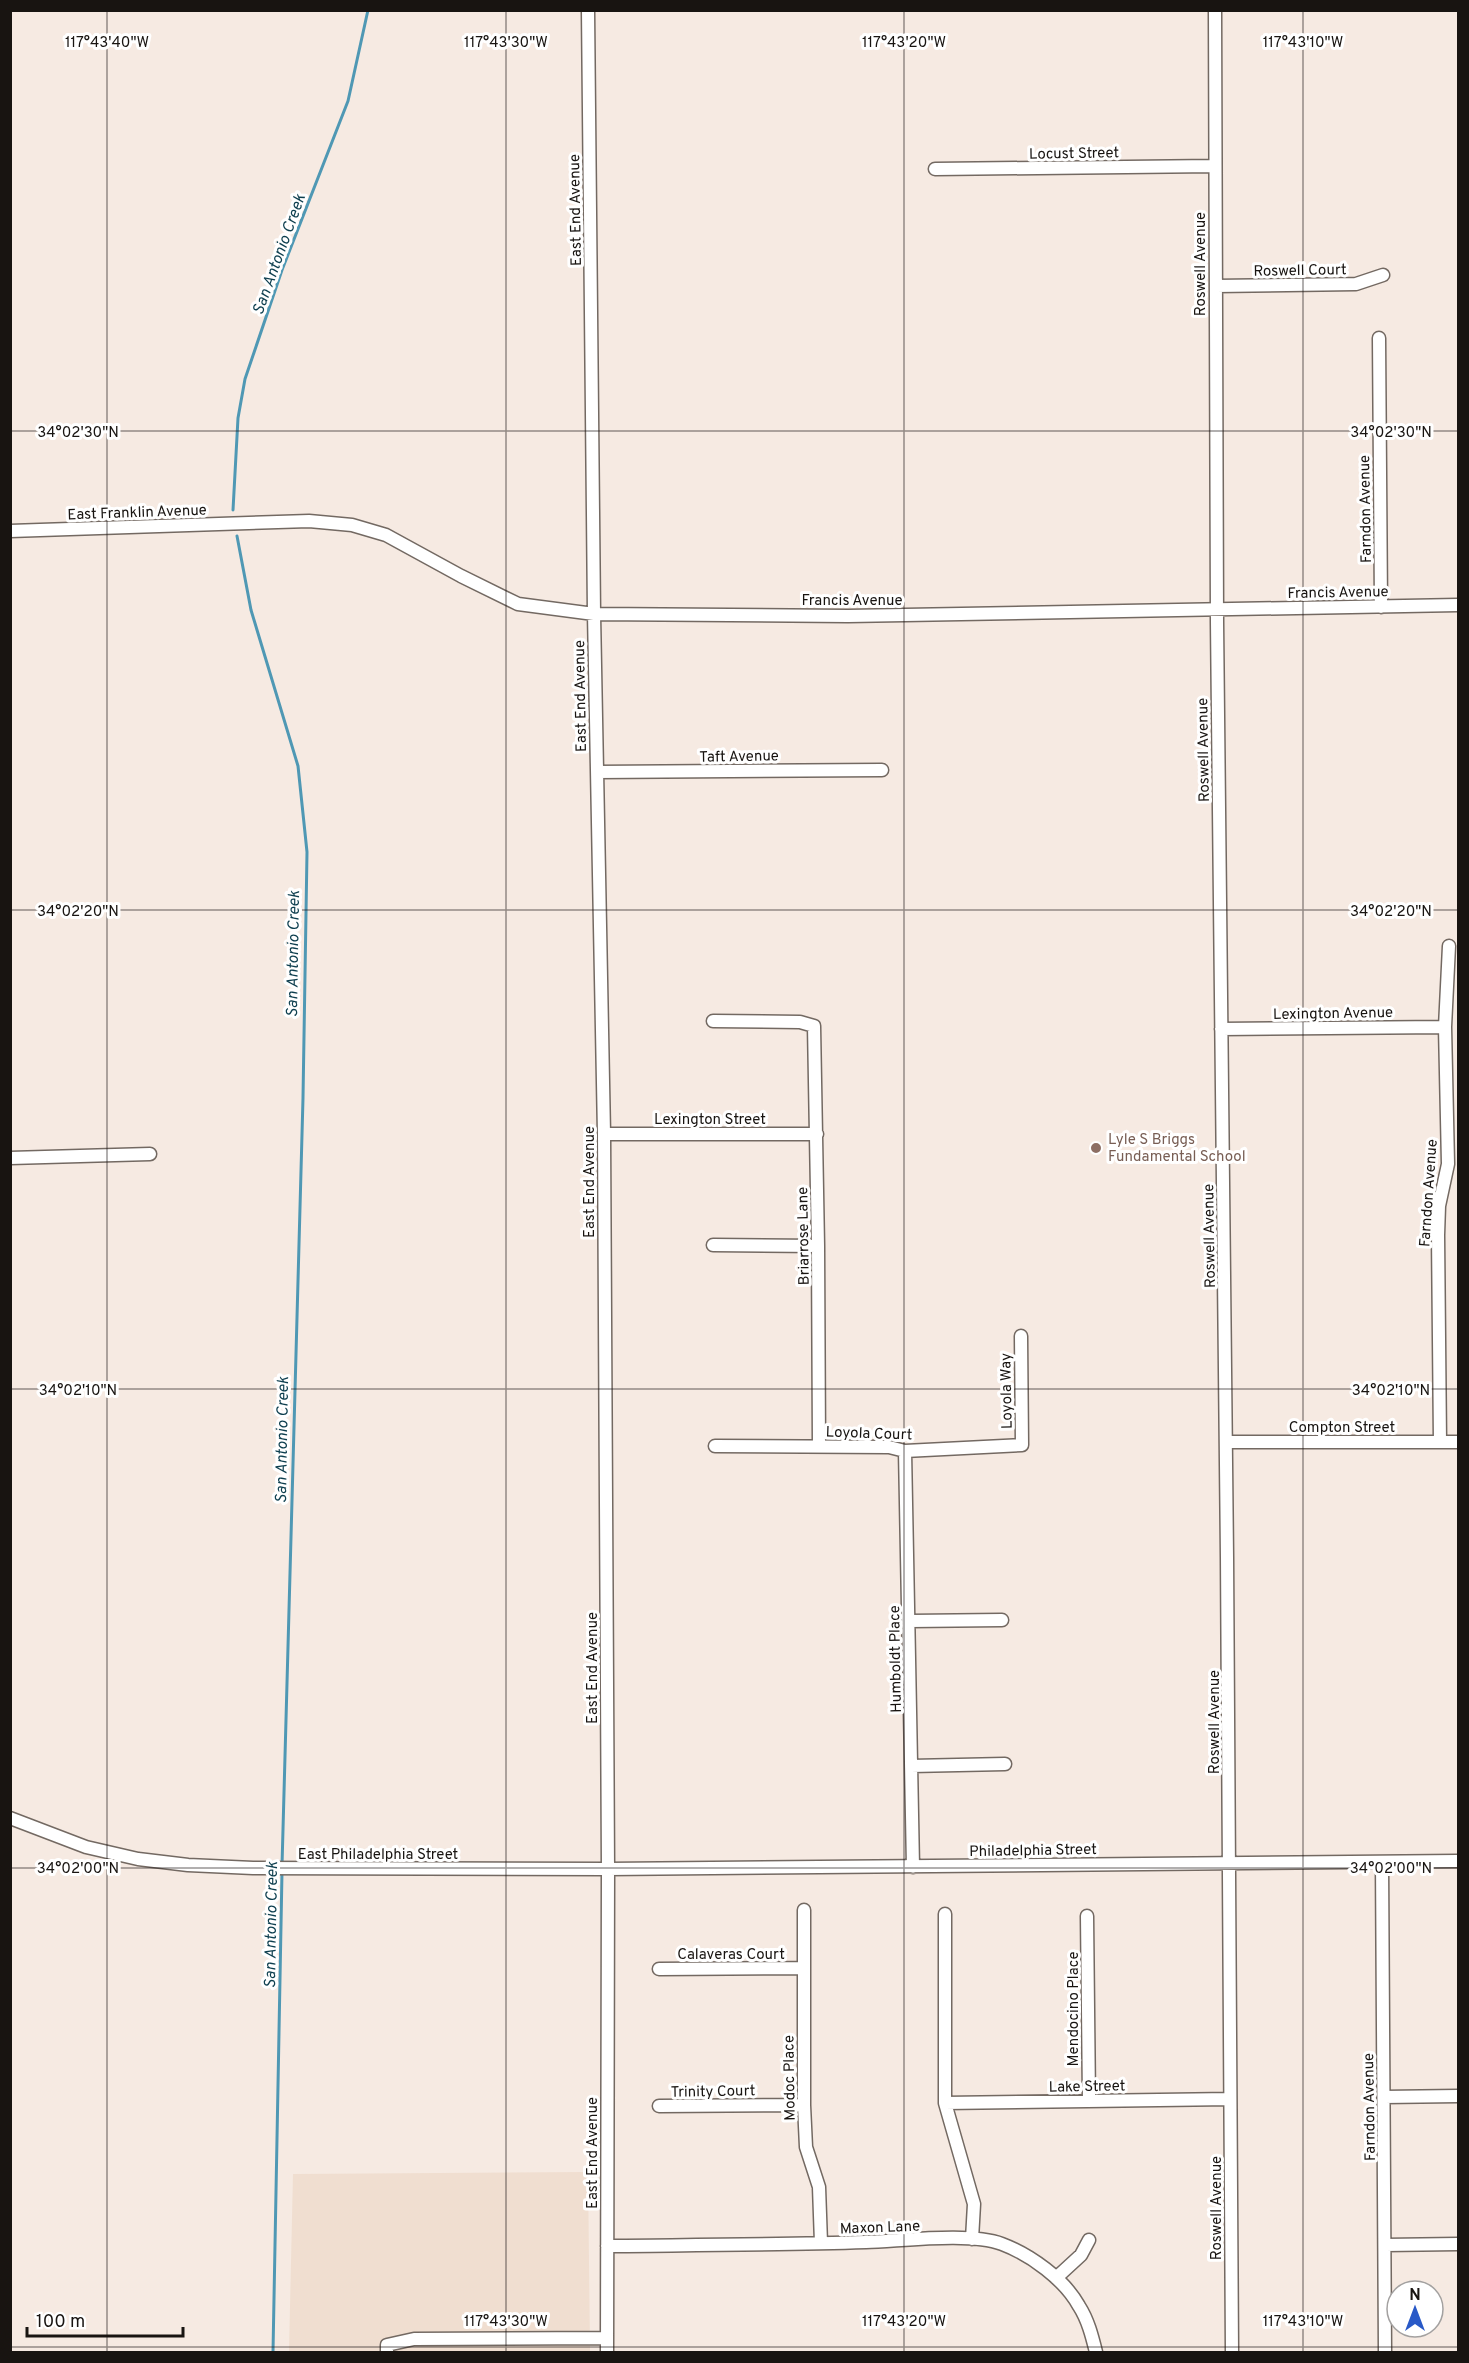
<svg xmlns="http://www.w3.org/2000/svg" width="1469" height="2363" viewBox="0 0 1469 2363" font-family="Overpass,sans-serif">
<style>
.built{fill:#f0ded0}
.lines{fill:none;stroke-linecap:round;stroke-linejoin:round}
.stream{stroke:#4f98b4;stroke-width:3}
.minor-casing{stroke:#736962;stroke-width:15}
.minor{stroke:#fff;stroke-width:12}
.ticks{fill:none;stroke:#181411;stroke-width:1.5;stroke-opacity:0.45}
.education-dot{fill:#8d6e63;stroke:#fff;stroke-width:2}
.labels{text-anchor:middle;stroke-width:6;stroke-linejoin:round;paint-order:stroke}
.street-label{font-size:15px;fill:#181411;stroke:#fff}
.education-label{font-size:15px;fill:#785e54;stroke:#fff;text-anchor:start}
.water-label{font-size:16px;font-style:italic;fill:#0d3e4e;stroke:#fff}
.ticks-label{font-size:15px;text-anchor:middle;fill:#181411;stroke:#fff;stroke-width:6;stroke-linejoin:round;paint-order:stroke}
</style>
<rect width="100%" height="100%" fill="#f6eae2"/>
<path class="built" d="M588 2172 590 2352H289L293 2174Z"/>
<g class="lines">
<path class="stream" d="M233 510 238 418 245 379 282 270 348 101 368 10
M237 536 251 610 298 766 307 852 303 1098 282 1866
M273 2352 282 1872"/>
<defs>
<path id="minor" d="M588 10 594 614 604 1134 608 1869 607 2352
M1215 10 1217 622 1227 1557 1232 2352
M935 169 1214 166
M1216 286 1356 284 1383 275
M1379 338 1381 607
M10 531 309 521 352 525 386 535 461 576 518 604 594 614 848 616 1458 605
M597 772 882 770
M713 1021 800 1022 814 1026 818 1246 819 1446
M1221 1029 1445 1027
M604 1134H817
M10 1158 150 1154
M713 1245 818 1246
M1226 1442H1458
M1440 1442 1438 1235 1439 1206 1448 1164 1445 1027 1449 946
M715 1446 889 1447 905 1451 1022 1445 1021 1336
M905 1451 913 1867
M910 1621 1002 1620
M911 1766 1005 1764
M10 1818 86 1847 138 1859 188 1865 253 1868 608 1869 1458 1861
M1382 1862 1385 2352
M804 1910V2105L806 2147 819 2187 821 2243
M945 1914V2103L974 2204 972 2239
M1087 1916 1089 2101
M659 1969 804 1968
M1384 2097 1458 2096
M945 2103 1230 2099
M659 2106 804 2105
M1385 2245 1458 2244
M607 2246C694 2245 780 2245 866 2242 902 2241 970 2232 1002 2244 1031 2255 1064 2279 1079 2306 1088 2320 1092 2336 1096 2352
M1056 2278 1081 2255 1089 2240
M387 2352V2345L414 2339 607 2338"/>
</defs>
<use href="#minor" class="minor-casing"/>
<use href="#minor" class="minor"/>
</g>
<path class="ticks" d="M107 10V2352M506 10V2352M904 10V2352M1303 10V2352M10 431H1458M10 910H1458M10 1389H1458M10 1868H1458M10 2347H1458"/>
<circle class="education-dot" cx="1096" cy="1148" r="6"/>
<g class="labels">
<g class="street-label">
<text transform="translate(1074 153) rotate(-1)" y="5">Locust Street</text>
<text transform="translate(575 210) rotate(-91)" y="5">East End Avenue</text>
<text transform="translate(1200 264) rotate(-90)" y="5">Roswell Avenue</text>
<text transform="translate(1300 270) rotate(-1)" y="5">Roswell Court</text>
<text transform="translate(1365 509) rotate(-91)" y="5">Farndon Avenue</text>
<text transform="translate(137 512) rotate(-2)" y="5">East Franklin Avenue</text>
<text transform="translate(1338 592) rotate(-1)" y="5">Francis Avenue</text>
<text x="852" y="605">Francis Avenue</text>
<text transform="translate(580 696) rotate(-91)" y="5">East End Avenue</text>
<text transform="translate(1203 750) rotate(-91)" y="5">Roswell Avenue</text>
<text transform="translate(739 756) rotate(-1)" y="5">Taft Avenue</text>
<text transform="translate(1333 1013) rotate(-1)" y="5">Lexington Avenue</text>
<text x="710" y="1124">Lexington Street</text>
<text transform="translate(589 1182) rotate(-90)" y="5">East End Avenue</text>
<text transform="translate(1428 1193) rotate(-86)" y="5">Farndon Avenue</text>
<text transform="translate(803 1236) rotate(-91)" y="5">Briarrose Lane</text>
<text transform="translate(1209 1236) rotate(-91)" y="5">Roswell Avenue</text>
<text transform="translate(1006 1391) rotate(-91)" y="5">Loyola Way</text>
<text x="1342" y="1432">Compton Street</text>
<text transform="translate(869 1433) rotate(2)" y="5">Loyola Court</text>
<text transform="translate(895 1659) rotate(-91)" y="5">Humboldt Place</text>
<text transform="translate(592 1668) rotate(-90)" y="5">East End Avenue</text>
<text transform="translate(1214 1722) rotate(-90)" y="5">Roswell Avenue</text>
<text transform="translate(1033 1850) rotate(-1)" y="5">Philadelphia Street</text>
<text x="378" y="1859">East Philadelphia Street</text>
<text x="731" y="1959">Calaveras Court</text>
<text transform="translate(1073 2009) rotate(-90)" y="5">Mendocino Place</text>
<text transform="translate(789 2078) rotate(-91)" y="5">Modoc Place</text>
<text transform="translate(1087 2086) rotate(-1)" y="5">Lake Street</text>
<text transform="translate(713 2091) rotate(-1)" y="5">Trinity Court</text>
<text transform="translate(1369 2107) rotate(-91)" y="5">Farndon Avenue</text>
<text transform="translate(592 2153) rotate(-90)" y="5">East End Avenue</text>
<text transform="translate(1216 2208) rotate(-90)" y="5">Roswell Avenue</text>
<text transform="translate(880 2227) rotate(-2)" y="5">Maxon Lane</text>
</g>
<g class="education-label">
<text x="1108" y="1144">Lyle S Briggs<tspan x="1108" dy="17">Fundamental School</tspan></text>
</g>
<g class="water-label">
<text transform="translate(278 254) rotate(-70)" y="6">San Antonio Creek</text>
<text transform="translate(292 954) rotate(-89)" y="6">San Antonio Creek</text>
<text transform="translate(281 1440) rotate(-89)" y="6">San Antonio Creek</text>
<text transform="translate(270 1925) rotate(-89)" y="6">San Antonio Creek</text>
</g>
</g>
<g class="ticks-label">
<text x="107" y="47">117°43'40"W</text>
<text x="506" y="47">117°43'30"W</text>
<text x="904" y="47">117°43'20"W</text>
<text x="1303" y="47">117°43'10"W</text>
<text x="78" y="437">34°02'30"N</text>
<text x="1391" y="437">34°02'30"N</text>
<text x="78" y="916">34°02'20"N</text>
<text x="1391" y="916">34°02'20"N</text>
<text x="78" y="1395">34°02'10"N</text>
<text x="1391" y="1395">34°02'10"N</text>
<text x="78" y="1873">34°02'00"N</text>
<text x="1391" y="1873">34°02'00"N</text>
<text x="506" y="2326">117°43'30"W</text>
<text x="904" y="2326">117°43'20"W</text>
<text x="1303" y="2326">117°43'10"W</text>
</g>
<rect width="1469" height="2363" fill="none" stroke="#181411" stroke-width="24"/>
<g transform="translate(1415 2309)"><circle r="28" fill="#ffffff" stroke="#a3a1a0" stroke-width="1.5"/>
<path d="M0-4.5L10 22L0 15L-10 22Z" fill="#2959c7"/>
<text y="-9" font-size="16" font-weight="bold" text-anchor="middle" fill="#181411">N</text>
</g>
<path d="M27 2327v9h156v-9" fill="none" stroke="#181411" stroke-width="3"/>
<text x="36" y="2327" font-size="18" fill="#181411" stroke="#ffffff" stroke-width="4.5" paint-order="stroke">100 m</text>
</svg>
